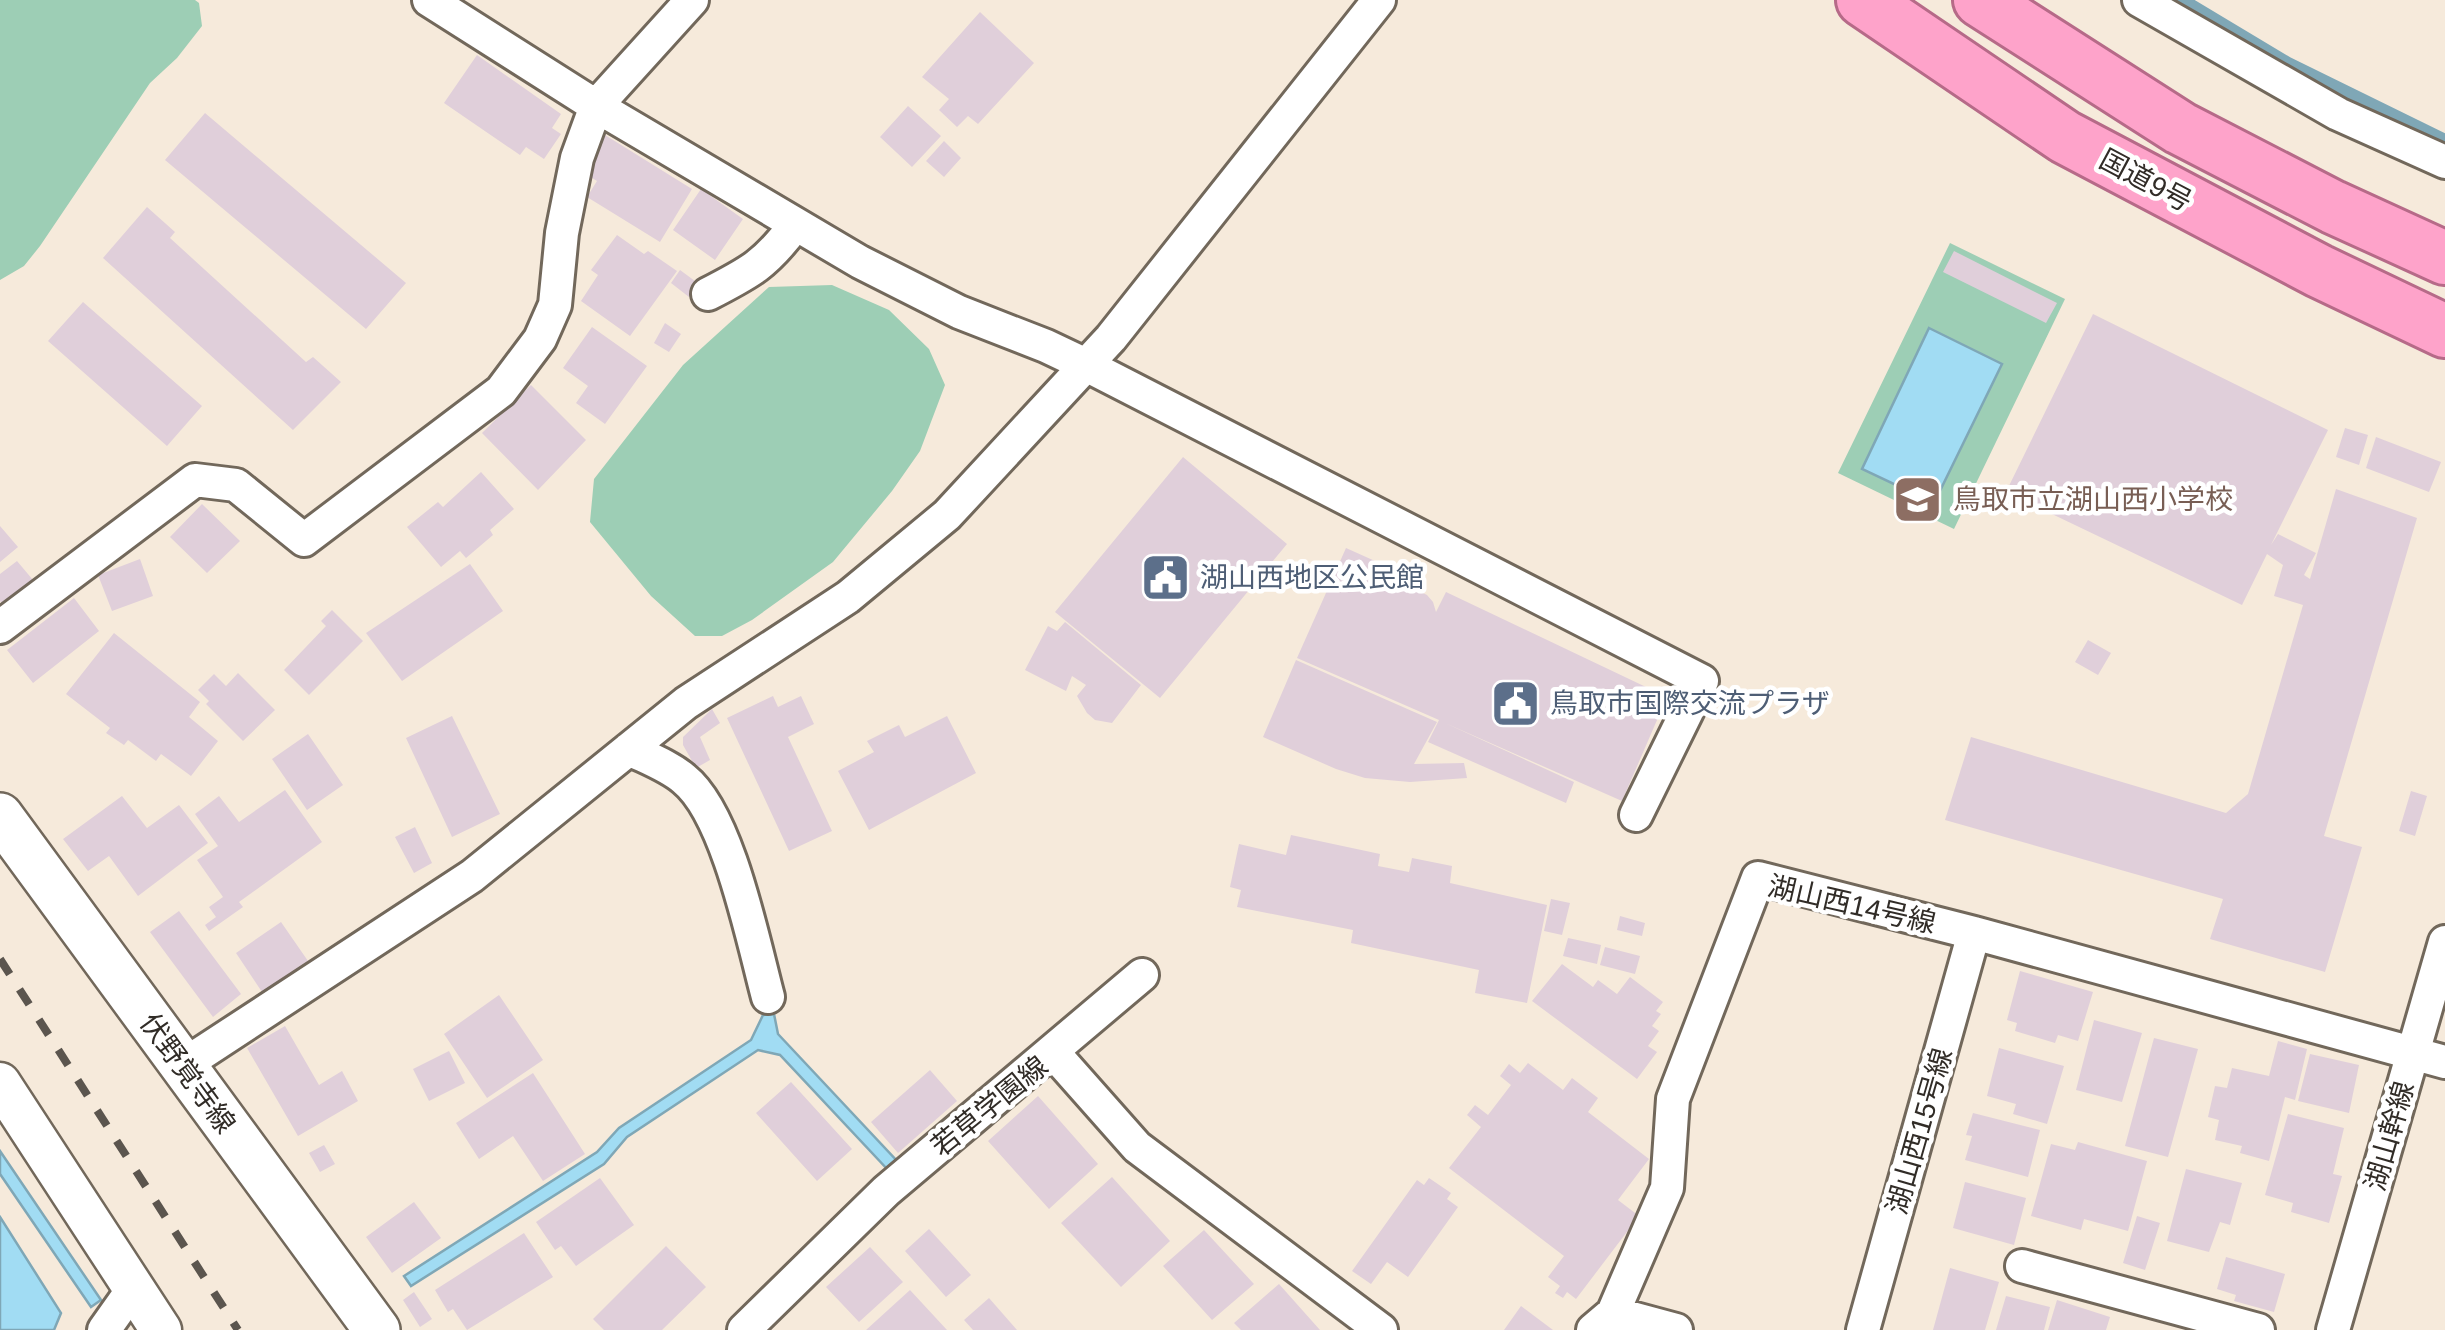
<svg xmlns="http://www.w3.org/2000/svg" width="2445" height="1330" viewBox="0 0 2445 1330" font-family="Helvetica,'Noto Sans JP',sans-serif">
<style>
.green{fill:#9dceb5}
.water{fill:#a1dcf3;stroke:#7fa7b6;stroke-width:2.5}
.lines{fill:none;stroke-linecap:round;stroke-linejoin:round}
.stream{stroke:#7fa7b6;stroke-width:12}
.building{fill:#e0cfda}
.minor-casing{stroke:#72685b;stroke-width:38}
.tertiary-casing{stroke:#72685b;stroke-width:45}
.secondary-casing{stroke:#72685b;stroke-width:50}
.trunk-casing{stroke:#b66a88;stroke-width:58}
.minor{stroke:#fff;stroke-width:32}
.tertiary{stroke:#fff;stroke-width:40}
.secondary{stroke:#fff;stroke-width:45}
.trunk{stroke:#fea3ca;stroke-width:52}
.rail{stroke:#5b554e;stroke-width:8;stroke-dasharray:18 18;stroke-linecap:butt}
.labels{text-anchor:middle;stroke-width:9;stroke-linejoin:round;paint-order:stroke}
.street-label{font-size:28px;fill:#312c27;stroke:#fff}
.education-label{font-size:28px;fill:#785e54;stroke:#fff;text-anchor:start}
.service-label{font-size:28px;fill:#4e5e75;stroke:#fff;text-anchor:start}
</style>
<rect width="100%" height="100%" fill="#f6eadb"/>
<path class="green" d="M0 0H195L199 3 202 26 177 58 150 83 40 246 24 266 0 280Z
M1950 243 2065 299 1954 529 1838 473Z
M832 285 889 310 929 349 945 385 920 451 892 491 833 562 752 620 722 636H695L651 596 590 522 594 479 683 365 769 287Z"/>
<path class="water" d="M1929 328 2002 364 1934 503 1862 469Z
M774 1014 778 1034 898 1162 889 1171 780 1055 758 1050 627 1137 604 1164 411 1286 404 1276 597 1152 619 1128 751 1040 763 1015Z
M0 1151 101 1300 91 1307 0 1174Z
M0 1217 61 1313 54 1330H0Z"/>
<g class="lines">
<path class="stream" d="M2183 0 2288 63 2445 140"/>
</g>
<path class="building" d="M980 12 1034 63 978 124 968 116 957 127 939 110 949 99 922 77Z
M477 55 561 114 552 128 561 134 544 159 526 147 520 155 444 103Z
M908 106 941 136 912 167 880 137Z
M205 113 406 283 366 329 165 160Z
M605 135 692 189 660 242 587 197 597 181 589 176Z
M944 141 961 158 944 177 926 161Z
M701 189 743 219 715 260 673 230Z
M147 207 175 232 170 238 306 362 313 357 341 382 293 430 103 258Z
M617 235 644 254 648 251 677 271 630 336 581 301 598 275 591 270Z
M1954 251 2057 303 2046 323 1943 272Z
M680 270 699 284 689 297 671 283Z
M83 302 202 406 167 446 48 341Z
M2093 314 2328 430 2271 545 2278 534 2316 553 2304 575 2310 579 2336 489 2417 518 2324 836 2362 847 2325 972 2210 939 2223 899 1945 820 1971 737 2226 813 2248 794 2303 605 2274 596 2283 565 2267 554 2242 605 2006 492Z
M665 323 681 334 669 352 654 343Z
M592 327 647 366 605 424 576 403 588 386 563 368Z
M531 385 586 440 538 490 482 433Z
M2345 428 2368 435 2359 465 2336 457Z
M2376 437 2441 462 2429 492 2366 468Z
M1183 457 1287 544 1160 698 1055 612Z
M481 472 514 509 490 530 493 535 466 558 460 551 441 567 407 527 438 502 443 507Z
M202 504 240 541 207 573 170 537Z
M0 526 18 547 0 562Z
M1346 548 1404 574 1397 590 1419 591 1427 595 1433 602 1436 612 1446 592 1667 697 1622 801 1445 723 1574 782 1566 803 1428 742 1439 720 1297 658Z
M140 559 153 596 112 611 98 575Z
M17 561 33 580 3 605 0 601V574Z
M470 564 503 611 402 681 366 633Z
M74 598 99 631 33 683 7 650Z
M332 610 363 641 309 695 284 670 326 626 321 621Z
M1065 622 1141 685 1112 723 1095 720 1087 713 1077 696 1086 685 1072 676 1066 691 1025 670 1048 626 1057 631Z
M114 633 200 702 189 717 218 741 191 776 161 754 156 761 128 740 124 745 106 733 110 728 66 694Z
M2088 640 2111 653 2098 675 2075 662Z
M1296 660 1437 722 1414 764 1464 763 1467 778 1410 782 1365 778 1336 769 1263 737Z
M238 673 275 710 243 741 206 704 209 701 198 690 214 674 226 686Z
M773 696 778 707 801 696 814 724 788 737 832 831 789 851 727 718Z
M712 709 720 723 700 737 710 760 696 768 683 745V737Z
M452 716 500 814 452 837 406 738Z
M947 716 976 773 869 830 838 771 874 752 867 741 899 725 905 737Z
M308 734 343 785 307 810 272 759Z
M285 790 322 842 239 902 243 907 209 931 205 925 216 917 209 907 223 897 197 860 218 846 195 814 219 796 239 822Z
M2411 791 2427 796 2415 836 2399 831Z
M122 796 147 828 179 805 208 843 138 896 109 856 88 871 63 839Z
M415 827 432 863 414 873 395 837Z
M1291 835 1380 854 1378 866 1409 872 1412 858 1452 866 1450 883 1547 905 1527 1003 1475 993 1479 970 1351 943 1353 930 1237 907 1241 890 1230 887 1239 844 1286 855Z
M1551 899 1570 903 1562 935 1544 931Z
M179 911 241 994 213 1017 150 932Z
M1620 916 1645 923 1642 936 1617 930Z
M281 922 308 961 262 992 236 953Z
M1568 938 1601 945 1597 964 1563 956Z
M1605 947 1640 956 1635 974 1600 965Z
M1562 964 1593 987 1598 980 1617 994 1630 977 1663 1002 1656 1011 1661 1014 1652 1026 1659 1031 1648 1046 1657 1052 1637 1079 1532 1001Z
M2020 971 2093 992 2078 1041 2058 1035 2055 1043 2015 1031 2017 1023 2007 1020Z
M499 995 543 1060 487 1098 444 1034Z
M2094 1020 2142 1033 2122 1102 2076 1090Z
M285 1026 319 1085 342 1071 358 1101 298 1136 247 1048Z
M2154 1038 2198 1049 2168 1157 2125 1146Z
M2278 1041 2307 1049 2295 1100 2285 1097 2269 1161 2240 1153 2242 1146 2215 1140 2219 1120 2208 1117 2215 1086 2227 1088 2232 1068 2269 1076Z
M1999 1048 2064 1066 2047 1124 2013 1114 2016 1104 1987 1096Z
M449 1051 465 1083 429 1101 413 1069Z
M2310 1054 2359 1065 2349 1113 2298 1101Z
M1528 1063 1563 1090 1572 1078 1598 1098 1588 1112 1649 1159 1618 1200 1639 1216 1576 1299 1567 1292 1563 1298 1555 1293 1560 1286 1548 1277 1564 1256 1449 1168 1481 1127 1467 1115 1475 1105 1488 1115 1511 1085 1500 1076 1509 1064 1520 1073Z
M930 1070 957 1101 898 1153 871 1122Z
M533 1073 585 1154 543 1181 513 1136 479 1159 456 1123Z
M791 1082 852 1149 817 1181 756 1113Z
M1038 1096 1098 1164 1049 1209 988 1141Z
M1973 1113 2040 1130 2028 1177 1965 1160 1972 1136 1966 1135Z
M2288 1114 2344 1128 2333 1174 2342 1176 2329 1223 2291 1212 2293 1203 2265 1195Z
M2078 1142 2147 1161 2128 1231 2084 1219 2081 1230 2031 1216 2051 1144 2075 1150Z
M324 1145 335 1164 320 1172 309 1153Z
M2186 1169 2242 1183 2230 1225 2220 1222 2209 1252 2167 1241Z
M1112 1177 1170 1241 1121 1287 1061 1223Z
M600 1178 634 1225 576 1266 561 1246 555 1250 536 1222Z
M1429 1178 1451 1193 1447 1199 1458 1207 1408 1277 1387 1262 1371 1284 1352 1271 1417 1180 1424 1185Z
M1965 1182 2026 1198 2014 1245 1953 1228Z
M414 1202 441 1238 392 1273 366 1237Z
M2137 1216 2160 1223 2145 1270 2123 1263Z
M929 1229 971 1275 946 1297 905 1251Z
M1204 1230 1254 1284 1212 1320 1163 1266Z
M524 1233 553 1277 467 1330 453 1309 448 1312 435 1290Z
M666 1246 706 1287 662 1330H604L593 1319Z
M870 1247 903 1282 859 1322 826 1287Z
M2226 1257 2285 1274 2274 1312 2234 1301 2236 1295 2217 1289Z
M1950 1268 1999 1282 1985 1330H1933Z
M1279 1284 1320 1330H1241L1234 1323Z
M910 1290 947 1330H866Z
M414 1292 432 1319 420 1327 403 1300Z
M2006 1296 2050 1307 2044 1330H1996Z
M989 1298 1017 1330H973L964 1320Z
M2057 1300 2110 1317 2106 1330H2048Z
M1521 1306 1553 1330H1504Z"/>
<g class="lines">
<defs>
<path id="minor" d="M429 0 596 106 860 262 959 312 1046 346 1086 365 1702 681 1636 815
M2139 0 2338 114 2445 162
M708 294C751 272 766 264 795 225
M0 627 195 480 236 485 304 540 501 391 540 339 555 305 562 233 577 158 596 106 692 0
M629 749C647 758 669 766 684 779 728 814 753 941 768 997
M1052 1051 1142 975
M182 1066 472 876 686 703 848 597 947 515 1111 338 1379 0
M2022 1266 2258 1330
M1613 1313 1676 1330
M104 1330 133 1289
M744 1330 886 1191 1052 1051 1137 1147 1381 1330
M1593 1330 1613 1313 1667 1188 1673 1099 1758 878 1974 933 2445 1062
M1863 1330 1974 933
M2333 1330 2445 942"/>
<path id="tertiary" d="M0 1083 161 1330"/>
<path id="secondary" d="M0 816 377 1330"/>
<path id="trunk" d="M1863 0 2065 137 2319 271 2445 331
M1980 0 2180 128 2333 207 2445 258"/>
</defs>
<use href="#minor" class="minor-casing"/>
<use href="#tertiary" class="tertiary-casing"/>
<use href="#secondary" class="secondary-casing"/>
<use href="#trunk" class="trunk-casing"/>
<use href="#minor" class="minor"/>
<use href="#tertiary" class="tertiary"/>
<use href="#secondary" class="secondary"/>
<use href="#trunk" class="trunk"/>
<path class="rail" d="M0 959 238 1330"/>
</g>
<defs>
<symbol id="school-square" viewBox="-11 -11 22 22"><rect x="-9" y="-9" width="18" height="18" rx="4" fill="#8d6e63" stroke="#fff"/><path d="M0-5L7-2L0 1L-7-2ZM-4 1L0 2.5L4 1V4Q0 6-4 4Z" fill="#fff"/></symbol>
<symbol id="civic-square" viewBox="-11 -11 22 22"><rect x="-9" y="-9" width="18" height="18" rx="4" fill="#5c6f8a" stroke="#fff"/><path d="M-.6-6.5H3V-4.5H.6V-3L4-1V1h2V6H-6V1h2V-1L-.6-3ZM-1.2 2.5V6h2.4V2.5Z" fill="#fff"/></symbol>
</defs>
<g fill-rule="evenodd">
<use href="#school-square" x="1890" y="472" width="55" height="55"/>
<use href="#civic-square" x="1138" y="550" width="55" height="55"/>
<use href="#civic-square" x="1488" y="676" width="55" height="55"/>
</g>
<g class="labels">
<g class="street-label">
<text transform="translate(2146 180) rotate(28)" y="10">国道9号</text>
<text transform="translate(1852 904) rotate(13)" y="10">湖山西14号線</text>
<text transform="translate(188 1073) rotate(54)" y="10">伏野覚寺線</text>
<text transform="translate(989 1106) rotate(-39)" y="10">若草学園線</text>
<text transform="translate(1919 1131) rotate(-74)" y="10">湖山西15号線</text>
<text transform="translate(2389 1136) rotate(-74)" y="10">湖山幹線</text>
</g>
<g class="education-label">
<text x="1953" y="509">鳥取市立湖山西小学校</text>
</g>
<g class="service-label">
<text x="1200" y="587">湖山西地区公民館</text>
<text x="1550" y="713">鳥取市国際交流プラザ</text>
</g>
</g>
</svg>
